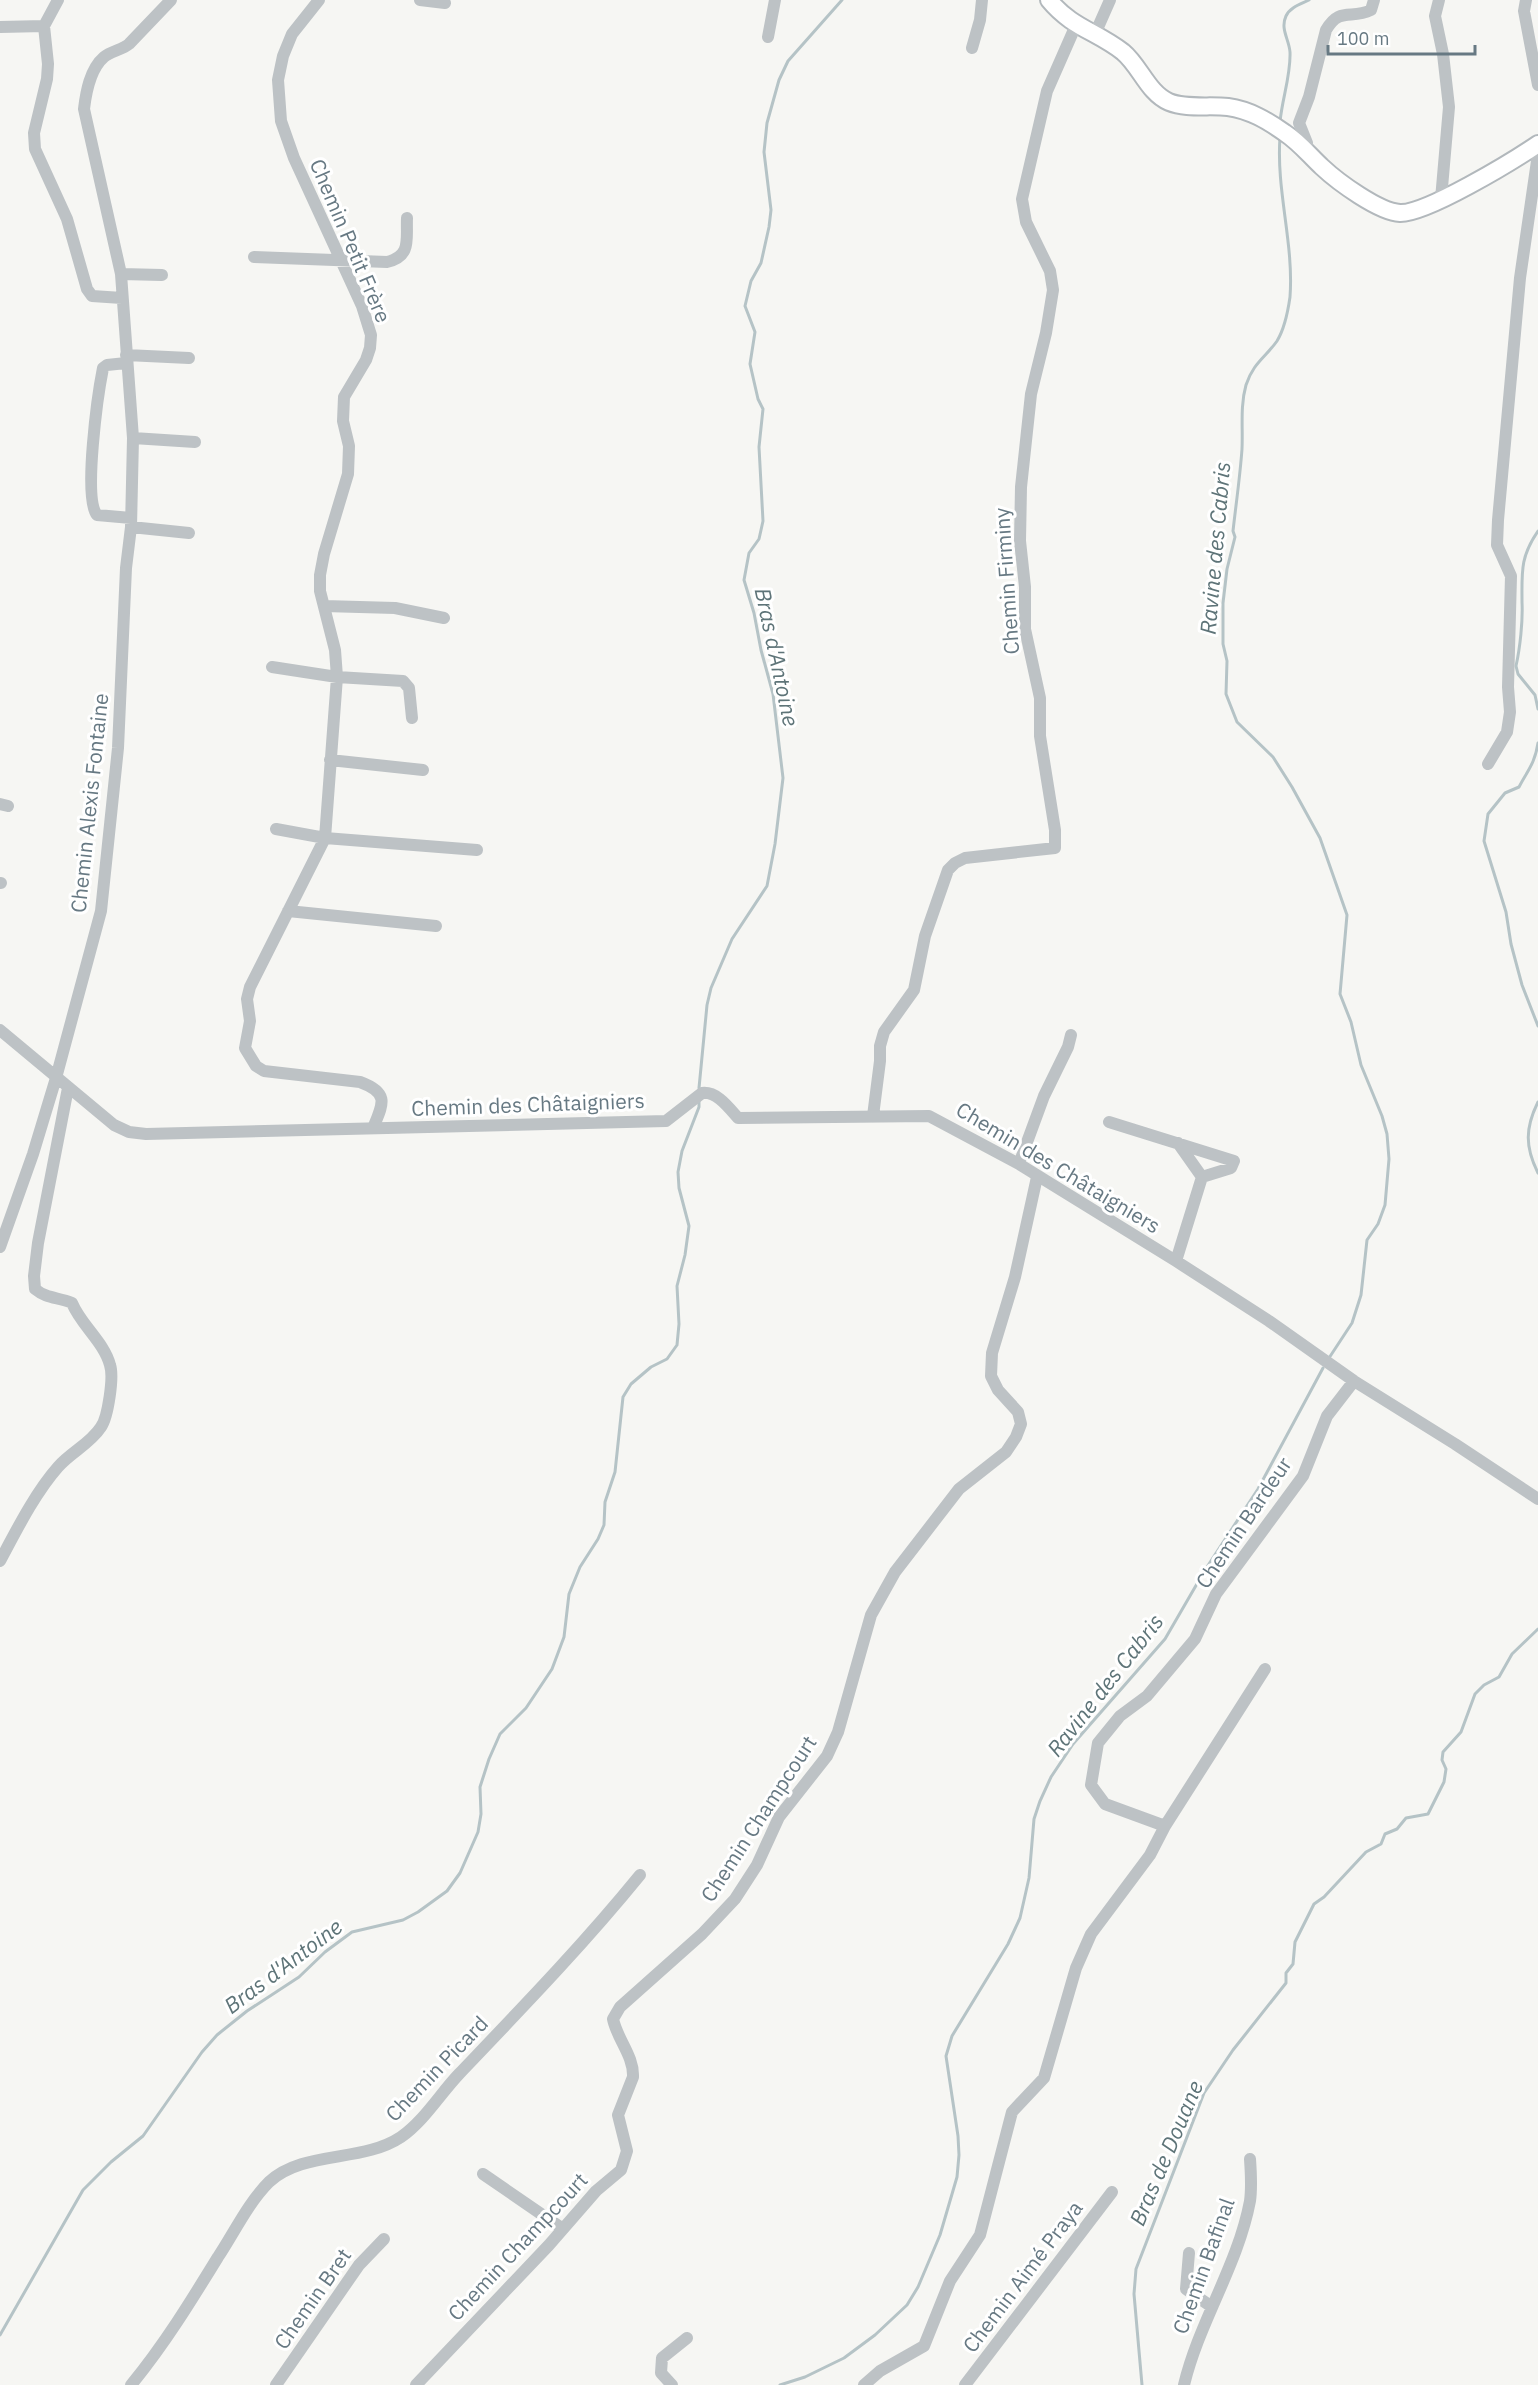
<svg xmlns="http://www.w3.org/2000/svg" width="1538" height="2385" viewBox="0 0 1538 2385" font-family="'IBM Plex Sans',sans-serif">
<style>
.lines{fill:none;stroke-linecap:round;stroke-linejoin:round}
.stream{stroke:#b5c3c6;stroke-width:3}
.secondary-casing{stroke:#b2b8bc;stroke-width:20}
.street{stroke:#bdc2c5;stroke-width:12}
.secondary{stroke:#fff;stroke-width:16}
.labels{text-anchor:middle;stroke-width:6;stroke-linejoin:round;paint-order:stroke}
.street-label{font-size:21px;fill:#677983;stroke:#fff}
.water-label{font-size:22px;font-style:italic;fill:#5e7478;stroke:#fff}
</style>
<rect width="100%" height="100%" fill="#f6f6f3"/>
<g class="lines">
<path class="stream" d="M1280 122C1282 99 1291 75 1290 52 1289 39 1280 29 1286 16 1290 7 1301 4 1309 0
M1280 137C1276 191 1294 243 1290 297 1288 311 1285 328 1277 341 1266 357 1253 363 1246 385 1240 406 1243 428 1242 449 1240 477 1236 504 1233 531L1235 537 1227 569 1223 603V644L1227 661 1226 694 1237 722 1273 757 1292 787 1320 838 1347 915 1340 994 1351 1022 1361 1065 1382 1116 1387 1134 1389 1159 1385 1205 1378 1224 1367 1240 1361 1295 1352 1323 1329 1358
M1538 531C1520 557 1522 572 1522 602 1523 621 1520 648 1516 666L1518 674 1535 695 1538 709
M1538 743C1535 763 1528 770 1519 787L1505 793 1488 814 1484 841 1506 912 1511 944 1522 985 1538 1026
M699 1088 707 1005 711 988 732 939 767 886 775 844 783 778 773 694 761 650 754 613 744 580 749 553 759 539 763 521 759 447 763 409 758 399 750 364 755 332 745 306 751 281 761 263 769 227 771 210 764 152 767 123 779 80 788 61 842 0
M1538 1102C1525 1128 1525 1147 1538 1173
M0 2335 83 2190 111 2162 143 2136 202 2052 217 2035 247 2011 299 1977 325 1952 352 1932 403 1920 418 1912 447 1891 460 1873 478 1832 481 1814 480 1787 489 1759 500 1734 526 1708 552 1669 564 1637 569 1594 580 1567 598 1539 604 1525 605 1502 615 1472 623 1397 631 1384 651 1367 667 1359 677 1345 679 1324 677 1286 685 1255 689 1226 679 1188 678 1172 682 1151 699 1107V1100
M780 2385 805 2377 844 2358 875 2335 907 2305 918 2287 940 2235 957 2177 959 2155 958 2136 946 2056 952 2036 1008 1944 1020 1918 1029 1878 1034 1819 1040 1801 1051 1777 1073 1744 1165 1639 1205 1570 1258 1489 1323 1368
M1142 2385 1134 2294 1136 2269 1204 2093 1233 2050 1286 1983V1973L1293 1964 1295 1942 1314 1904 1324 1897 1366 1852 1381 1844 1385 1834 1397 1829 1406 1818 1428 1814 1444 1782 1446 1769 1442 1760 1443 1752 1461 1732 1475 1694 1484 1685 1499 1677 1512 1654 1538 1629"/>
<defs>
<path id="secondary" d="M1049 0C1072 28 1096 31 1123 52 1140 66 1148 93 1169 102 1186 109 1209 105 1228 107 1250 110 1268 121 1285 133 1300 143 1310 156 1322 167 1338 182 1379 212 1400 213 1426 214 1513 161 1538 144"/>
</defs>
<use href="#secondary" class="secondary-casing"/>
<path class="street" d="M58 0 44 26 48 64 47 79 34 133 35 149 67 219 87 289 92 296 122 298
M319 0 292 34 283 56 278 80 281 121 294 158 362 306 371 335 370 348 366 360 344 397 343 421 349 446 348 474 324 554 320 575V591L335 650 337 677 325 838 250 987 247 999 250 1021 245 1048 256 1066 264 1071 360 1082C390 1093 383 1104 373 1128
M420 0 445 3
M1439 0 1435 16 1443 54 1449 107 1441 199
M1526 0 1524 11 1538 85
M0 27 44 26
M1095 34 1110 0
M768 37 775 0
M972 48 980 20 982 0
M1305 150 1307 143 1299 123 1309 97 1326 30C1340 6 1351 20 1371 10L1374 0
M254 257 387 262C412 256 406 239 407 218
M121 274 162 275
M126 355 189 358
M126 363 107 365 103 368C98 393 83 498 97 515L131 518
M133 438 195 442
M131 527 189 533
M324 606 395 608 444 618
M272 667 337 677 403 681 409 688 412 718
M330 760 423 770
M1488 764 1507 732 1510 712 1508 687 1511 576 1497 545 1498 520 1520 278 1538 154 1534 147
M0 804 8 806
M276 829 325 838 477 850
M0 883H1
M288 911 436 926
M0 1030 114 1125 129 1132 146 1134 666 1121 702 1093C717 1091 729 1108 738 1118L929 1116 1019 1164 1176 1261 1269 1321 1354 1381 1455 1444 1538 1499
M873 1116 880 1061V1046L884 1032 914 990 925 936 948 870 955 863 965 858 1055 848V830L1040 736V698L1025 629V587L1020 541 1021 487 1031 394 1046 333 1053 290 1050 271 1026 222 1022 199 1047 91 1076 25
M1109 1122 1234 1161 1231 1168 1202 1177
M1019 1164 1044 1096 1068 1047 1071 1035
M0 1247 33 1154 56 1078 101 911 118 748 126 568 131 527 133 438 121 274 84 109C86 92 90 69 104 57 111 51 122 50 129 44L171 0
M1176 1261 1202 1177 1178 1143
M0 1561C16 1531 35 1493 58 1467 71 1452 90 1444 101 1427 108 1417 114 1377 110 1365 104 1342 81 1325 72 1303 58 1297 47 1299 35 1289L34 1276 38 1243 68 1088
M1165 1826 1265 1669
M483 2174 563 2229
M1189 2253 1186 2289 1212 2307
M131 2385C164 2345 191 2301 218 2257 234 2233 248 2203 269 2182 304 2150 362 2163 401 2137 424 2121 440 2094 459 2074 521 2009 583 1945 640 1875
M276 2385 359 2265 384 2239
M416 2385 549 2245 596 2191 621 2170 627 2151 618 2115 633 2077C634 2056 617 2039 613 2019L620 2007 702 1934 735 1899 757 1865 779 1817 827 1756 838 1732 871 1615 895 1572 959 1489 1006 1452 1016 1437 1021 1424 1018 1412 998 1390 991 1376 992 1353 1015 1277 1037 1177
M672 2385 661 2373 662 2358 687 2338
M864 2385 880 2371 924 2346 950 2281 980 2235 1012 2112 1044 2078 1076 1968 1091 1934 1150 1855 1165 1826 1105 1804 1091 1785 1098 1743 1120 1716 1147 1696 1195 1639 1216 1594 1303 1476 1327 1416 1354 1381
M965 2385 1112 2192
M1184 2385C1199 2322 1238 2265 1250 2201 1252 2187 1251 2173 1250 2159"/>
<use href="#secondary" class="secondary"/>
</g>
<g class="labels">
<g class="street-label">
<text transform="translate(350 241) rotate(67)" y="7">Chemin Petit Frère</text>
<text transform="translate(1007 581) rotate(-94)" y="7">Chemin Firminy</text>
<text transform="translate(90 803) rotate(-84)" y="7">Chemin Alexis Fontaine</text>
<text transform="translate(528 1105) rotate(-2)" y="7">Chemin des Châtaigniers</text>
<text transform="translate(1058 1168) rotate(31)" y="7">Chemin des Châtaigniers</text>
<text transform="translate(1244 1523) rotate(-56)" y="7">Chemin Bardeur</text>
<text transform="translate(759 1819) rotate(-57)" y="7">Chemin Champcourt</text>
<text transform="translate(437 2069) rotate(-46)" y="7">Chemin Picard</text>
<text transform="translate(518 2247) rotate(-47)" y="7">Chemin Champcourt</text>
<text transform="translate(1204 2266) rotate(-70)" y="7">Chemin Bafinal</text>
<text transform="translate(1023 2277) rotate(-53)" y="7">Chemin Aimé Praya</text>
<text transform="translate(313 2299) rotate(-55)" y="7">Chemin Bret</text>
</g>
<g class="water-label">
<text transform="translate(1215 548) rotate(-85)" y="8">Ravine des Cabris</text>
<text transform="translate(777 657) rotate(78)" y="8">Bras d'Antoine</text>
<text transform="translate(1105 1685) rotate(-52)" y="8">Ravine des Cabris</text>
<text transform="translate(283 1966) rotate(-37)" y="8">Bras d'Antoine</text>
<text transform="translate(1166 2153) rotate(-67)" y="8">Bras de Douane</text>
</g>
</g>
<path d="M1328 45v9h147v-9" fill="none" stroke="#677983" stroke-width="3"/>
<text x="1337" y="45" font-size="18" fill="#677983" stroke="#ffffff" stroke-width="4.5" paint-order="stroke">100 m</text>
</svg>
